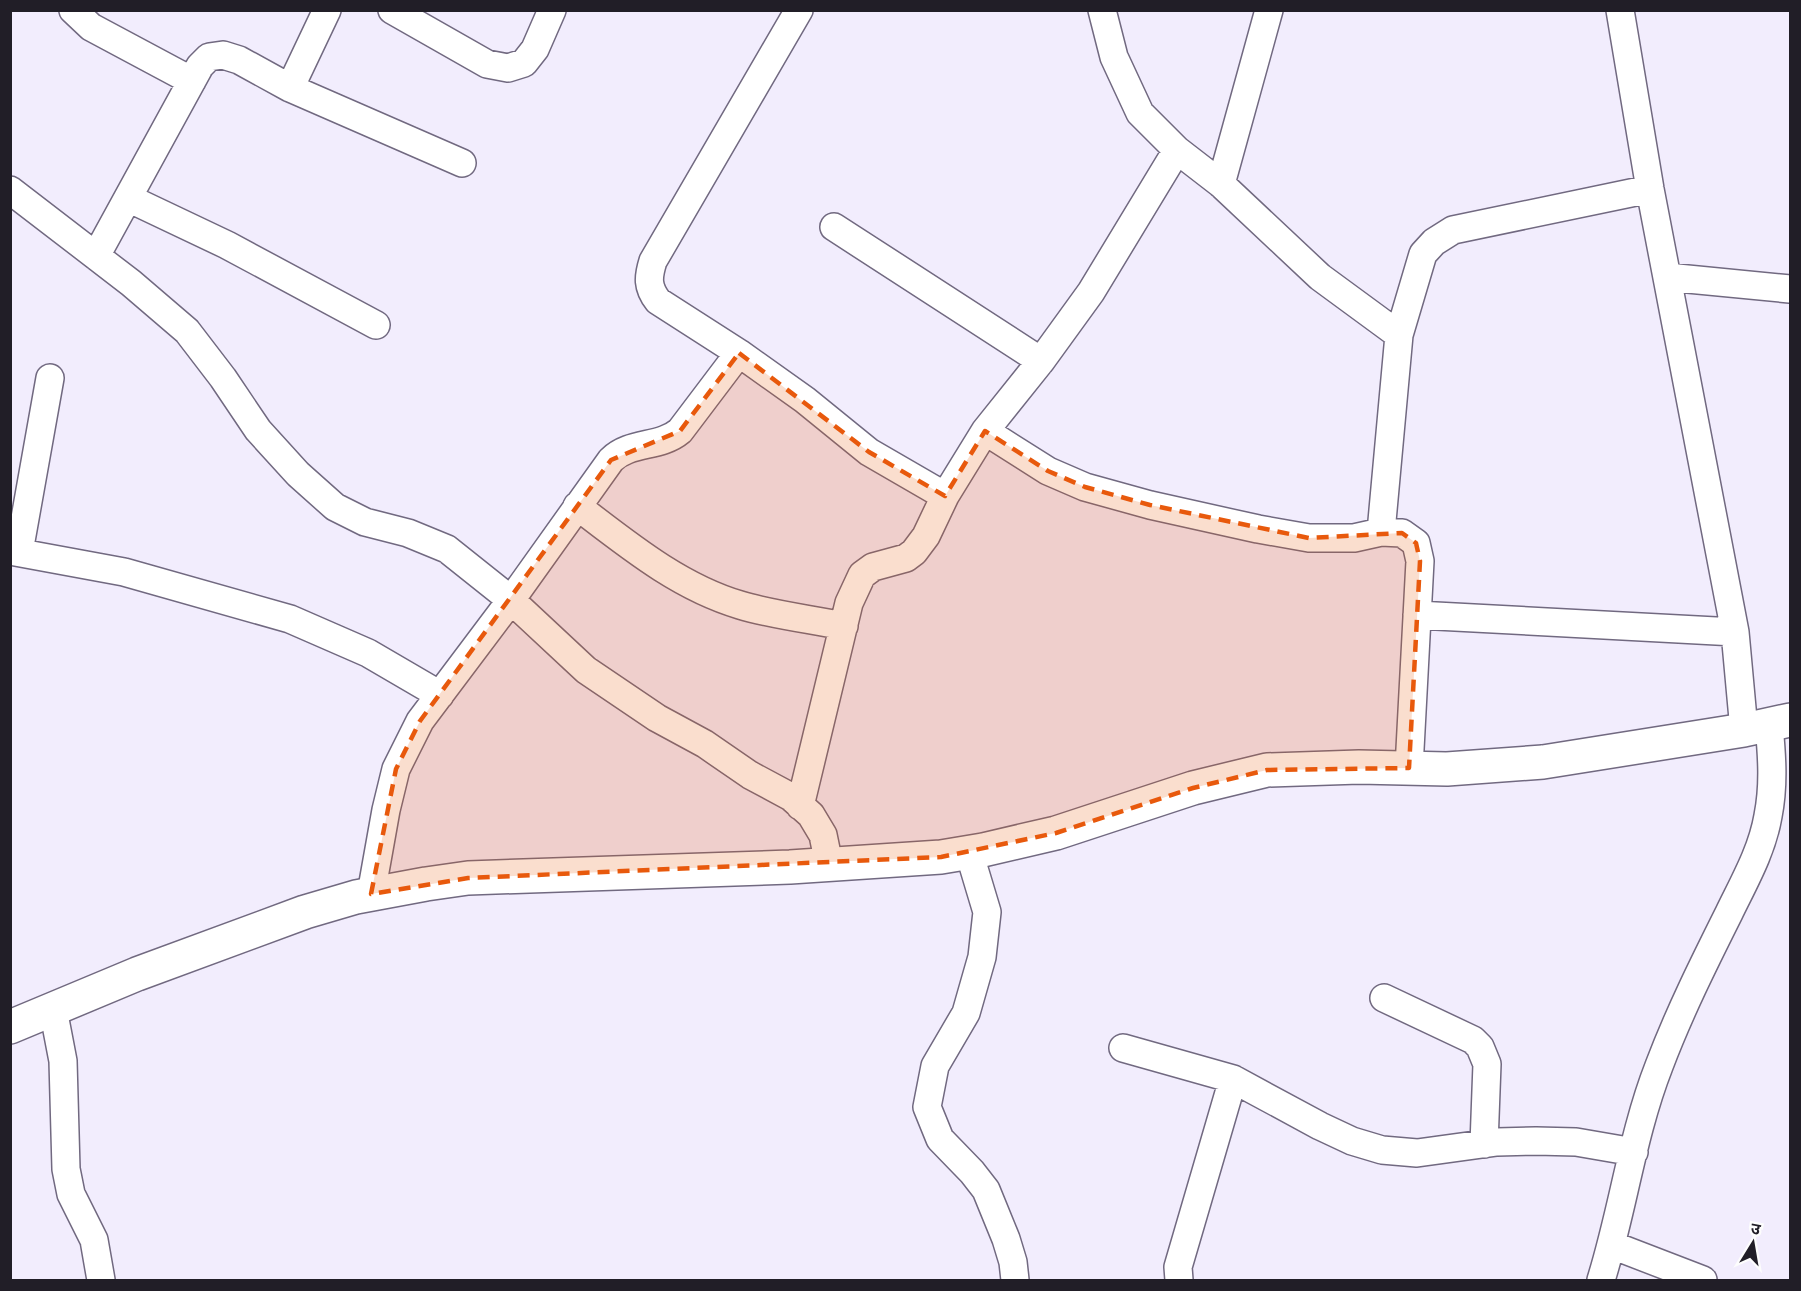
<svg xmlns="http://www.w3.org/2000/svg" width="1801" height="1291" viewBox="0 0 1801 1291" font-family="Raleway,'Noto Sans Devanagari',sans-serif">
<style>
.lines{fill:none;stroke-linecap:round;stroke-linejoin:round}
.minor-casing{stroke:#716980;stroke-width:30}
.tertiary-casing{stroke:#716980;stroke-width:36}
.minor{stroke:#fff;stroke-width:27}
.tertiary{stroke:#fff;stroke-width:33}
.marked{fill:#e8590c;fill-opacity:0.2;stroke:#e8590c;stroke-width:4.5;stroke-dasharray:12 8;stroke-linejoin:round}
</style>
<rect width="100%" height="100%" fill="#f2edfd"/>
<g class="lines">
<defs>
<path id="minor" d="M73 10 91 27 192 81
M392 10 487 64 508 68 524 63 535 49 552 10
M799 10 653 261C648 277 647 287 658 301L739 353 805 400 869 452 945 496
M1102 10 1114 57 1140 113 1177 150 1221 184 1320 277 1399 335
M1620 10 1650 189 1735 632 1744 730
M290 88 327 10
M1221 184 1269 10
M10 190 131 283 187 331 223 378 258 430 298 474 335 507 365 522 408 533 447 549 511 600 586 670 657 718 705 744 750 775 791 797 811 815 823 835 829 864
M128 198 227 245 376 325
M834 227 1041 361
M96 256 200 66 209 57 223 55 239 60 290 88 462 163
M1667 277 1790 289
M985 431 1048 471 1085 487 1150 505 1258 529 1309 538H1354L1381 532 1402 533 1416 543 1420 561 1409 768
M577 506C628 545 679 587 740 605 773 615 810 619 844 626
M1381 532 1399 335 1423 254 1434 242 1453 230 1650 189
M10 551 124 572 290 619 368 653 440 695
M19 552 50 378
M1417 615 1735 632
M800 806 849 603 862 575 873 567 906 558 914 552 926 536 945 496 985 431 1041 361 1091 292 1177 150
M969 852 987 912 982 957 966 1013 935 1066 927 1107 940 1139 972 1172 986 1190 1006 1239 1013 1262 1015 1280
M371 894 386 810 396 769 420 721 511 600 611 460C630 441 660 448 680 431L739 353
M1384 998 1473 1040 1480 1047 1487 1064 1484 1144
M53 1009 63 1061 66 1169 71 1194 94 1240 101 1280
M1123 1048 1233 1079 1320 1126 1352 1141 1382 1150 1417 1153 1497 1142 1536 1141 1576 1142 1634 1152
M1612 1245 1703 1280
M1179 1280 1178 1267 1233 1079
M1601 1280C1623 1210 1632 1135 1659 1066 1679 1013 1704 963 1729 913 1744 882 1762 851 1768 816 1774 786 1772 756 1769 726"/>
<path id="tertiary" d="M10 1027 137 974 305 912 356 897 426 884 468 878 790 867 941 857 983 850 1056 833 1193 788 1267 770 1359 767 1447 769 1543 762 1744 730 1790 720"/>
</defs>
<use href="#minor" class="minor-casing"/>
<use href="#tertiary" class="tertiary-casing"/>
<use href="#minor" class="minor"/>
<use href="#tertiary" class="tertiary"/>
</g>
<path class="marked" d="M739 353 869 452 945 496 985 431 1048 471 1085 487 1150 505 1309 538 1402 533 1416 543 1420 561 1409 768 1267 770 1193 788 1056 833 941 857 468 878 371 894 396 769 420 721 611 460 680 431Z"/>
<rect width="1801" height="1291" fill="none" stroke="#211e27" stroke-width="24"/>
<g transform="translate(1753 1243) rotate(11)" stroke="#fdfdfd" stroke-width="4.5" paint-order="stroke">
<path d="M0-4.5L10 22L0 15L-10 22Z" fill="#211e27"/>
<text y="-9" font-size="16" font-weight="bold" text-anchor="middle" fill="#211e27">उ</text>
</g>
</svg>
